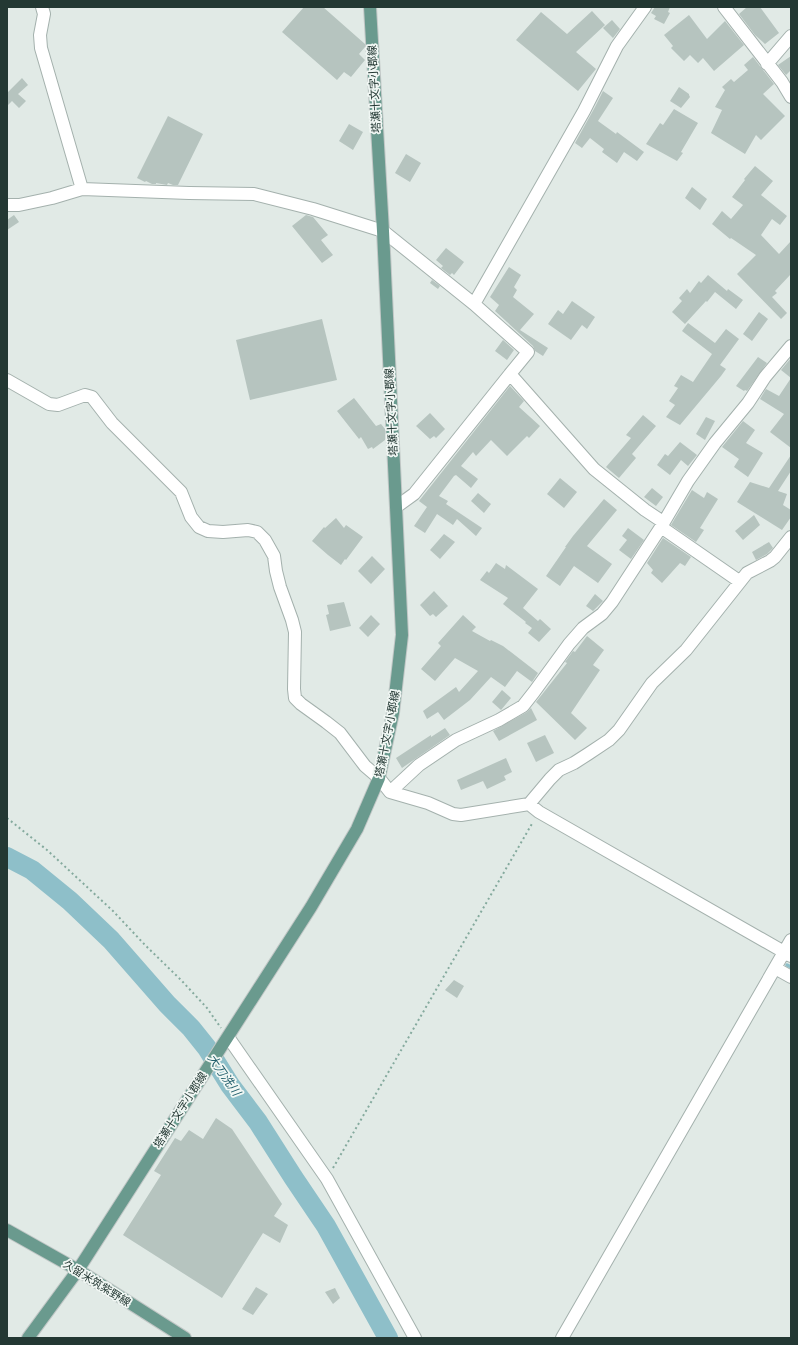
<svg xmlns="http://www.w3.org/2000/svg" width="798" height="1345" viewBox="0 0 798 1345" font-family="Signika,'Noto Sans JP',sans-serif">
<style>
.lines{fill:none;stroke-linecap:round;stroke-linejoin:round}
.stream{stroke:#8ebfc9;stroke-width:3.5}
.river{stroke:#8ebfc9;stroke-width:20}
.building{fill:#b6c4bf}
.minor-casing{stroke:#a4b1ad;stroke-width:14}
.major-casing{stroke:#c1c7c6;stroke-width:14}
.path{stroke:#85aa9e;stroke-width:2;stroke-dasharray:2 3;stroke-linecap:butt}
.minor{stroke:#fff;stroke-width:12}
.major{stroke:#6a9a8e;stroke-width:12}
.labels{text-anchor:middle;stroke-width:3.5;stroke-linejoin:round;paint-order:stroke}
.street-label{font-size:11px;fill:#233833;stroke:#f1f7f4}
.water-label{font-size:12px;font-style:italic;fill:#24606d;stroke:#f1f7f4}
</style>
<rect width="100%" height="100%" fill="#e1eae6"/>
<g class="lines">
<path class="stream" d="M787 965 791 967"/>
<path class="river" d="M7 857 32 870 70 901 111 940 167 1004 191 1028 207 1048 230 1085 258 1122 293 1177 326 1226 388 1338"/>
</g>
<path class="building" d="M304 7H323L365 44V47L359 54 365 60 351 77 344 72 337 80 282 32Z
M655 7H670L668 12 670 13 664 24 654 19 656 16 651 13Z
M747 7H760L779 33 765 44 755 35 739 14Z
M592 11 605 25 576 52 596 69 578 91 516 40 541 12 567 34Z
M689 15 707 39 725 21 744 45 714 71 703 58 698 63 690 55 684 61 671 48 673 46 664 35Z
M612 20 620 29 613 38 603 28Z
M791 56V70L786 75 778 65Z
M753 57 774 84 763 94 785 116 761 140 756 135 745 154 711 133 722 110 715 107 725 90 722 87 731 79 734 82 748 70 744 65Z
M22 78 28 85 18 94 26 101 19 108 12 101 7 106V93Z
M679 87 689 94V95L690 97 681 108 670 101Z
M603 91 613 98 598 121 616 134 617 132 644 152 637 161 624 152 617 163 602 152 604 149 590 138 582 148 575 143 595 107Z
M674 109 698 123 681 152 683 153 677 161 646 144 660 123 663 125Z
M168 116 203 134 178 185H173L168 183 167 185 156 183V184H152L146 181 145 182 137 178Z
M349 124 363 132 353 150 339 141Z
M406 154 421 163 410 182 395 173Z
M755 166 773 181 761 195 787 216 780 225 772 219 761 235 779 254 791 241V274L775 291 777 293 772 297 787 313 781 319 737 274 756 255 731 238 730 239 712 224 722 211 731 219 743 205 732 197 745 180 744 179Z
M692 187 707 199 700 210 685 198Z
M14 215 19 222 7 230V220Z
M306 215 313 217 328 235 321 240 333 255 322 263 292 226Z
M446 248 464 262 454 275 452 273 450 275 441 268 443 266 436 260Z
M509 267 521 275 514 287 517 290 513 297 534 314 520 330 548 348 543 356 535 351 533 346 495 311 499 305 490 297Z
M708 275 727 291 728 289 743 300 736 309 715 292 707 302 706 301 685 324 672 312 682 301 679 298 687 289 690 293 699 281 701 283Z
M432 280 440 286 438 289 430 283Z
M572 301 595 317 587 329 582 325 571 340 548 324 558 310 563 314Z
M759 312 768 319 752 341 743 334Z
M322 319 337 380 250 400 236 340Z
M688 323 715 343 726 329 739 339 720 365 726 369 721 376 680 425 666 417 675 405 669 401 678 388 674 386 681 375 693 382 712 354 682 331Z
M503 340 514 350 507 360 495 351Z
M758 357 767 363 747 391 745 390 744 391 736 386Z
M791 358V448L770 432 784 414 760 399 766 389 779 396 791 378 781 370Z
M510 386 524 401 519 407 540 426 529 438 527 436 507 456 491 440 476 456 473 452 461 466 478 479 471 488 456 475 454 476 439 496 448 501 446 504 482 528 476 536 457 519 453 525 437 514 425 533 414 526 427 507 419 501Z
M354 398 376 426 381 424 385 429V440L373 449 372 447 368 449 361 437 359 439 337 411Z
M430 413 445 429 436 438 434 436 430 439 416 426Z
M643 415 656 426 632 454 636 458 619 478 606 467 631 438 626 435Z
M706 417 715 421 705 440 696 434Z
M743 421 755 430 746 443 763 453 748 477 734 467 739 459 722 447Z
M680 442 697 455 688 466 681 460 670 475 657 465 665 454 668 456Z
M791 455V471L778 491 787 494 783 505 791 510V517L782 530 737 502 750 482 769 488Z
M560 478 577 492 564 508 547 494Z
M652 488 663 497 656 506 644 497Z
M692 490 704 498 707 492 718 499 700 528 704 530 696 542 671 525Z
M478 493 491 504 484 513 471 501Z
M604 499 617 510 587 546 612 564 598 583 574 566 560 586 546 576 566 547H565L573 536Z
M754 515 760 525 743 540 735 531Z
M336 518 344 528 346 525 363 537 346 560 345 559 341 565 328 555 312 541 324 527 325 528Z
M628 528 644 540 631 559 619 550 627 540 622 536Z
M444 534 455 542 440 559 430 550Z
M663 538 691 557 685 566 680 563 662 583 651 573 653 570 647 563Z
M769 542 773 548 767 554 756 560 752 552Z
M372 556 385 569 371 584 358 571Z
M496 563 505 569 506 565 538 589 523 608 538 621 540 619 551 629 539 642 528 633 532 628 525 623 526 622 503 604 508 598 480 580 487 571 489 573Z
M434 591 448 606 436 617 433 614 430 616 420 605Z
M595 594 603 601 593 611 586 606Z
M344 602 351 626 330 631 326 615 329 614 327 605Z
M371 615 380 624 368 637 359 628Z
M463 615 476 627 472 631 490 641 491 640 503 646 538 673 532 682 517 671 505 687 491 677 470 700 444 720 438 712 427 719 423 711 456 687 459 692 478 671 455 658 435 681 421 669 441 646 438 643Z
M587 636 604 650 593 665 600 670 571 713 587 728 575 740 536 702 567 663 565 662 573 651 575 652Z
M502 690 511 698 501 710 492 702Z
M531 708 537 720 499 741 493 731 527 712Z
M445 728 450 735 402 768 396 758 431 735V737Z
M545 735 554 753 536 762 527 743Z
M506 758 512 772 504 776 506 780 487 789 483 781 461 790 457 780Z
M454 980 464 986 457 998 445 990Z
M216 1118 232 1129 282 1204 274 1216 288 1225 280 1243 263 1233 222 1298 123 1235 161 1175 154 1171 175 1138 181 1141 189 1130 203 1139Z
M256 1287 268 1294 253 1315 242 1309Z
M335 1288 340 1298 333 1304 325 1292Z"/>
<g class="lines">
<defs>
<path id="minor" d="M42 7 44 14 40 35 41 48 82 189
M724 7 782 82 791 97
M767 64 791 36
M7 205H19L52 198 82 189 189 193 254 194 313 209 383 231 474 304 528 352 510 374 594 469 645 510 663 522
M474 304 584 111 617 46 645 7
M7 380 49 404 58 405 85 395 92 397 112 423 181 492 191 517 199 527 208 531 223 532 248 530 257 532 265 540 274 556 276 571 280 587 292 620 295 632 294 689 295 698 301 704 326 722 340 733 365 766 379 778 390 792 428 803 453 814 461 815 529 804 550 779 559 770 574 763 588 754 609 740 619 730 652 683 686 650 747 573 770 561 775 557 791 537
M396 507 414 494 510 374
M661 527 739 581
M390 792 419 765 456 740 499 720 523 706 534 692 569 644 583 628 602 614 612 602 661 527 688 481 715 443 748 403 765 377 791 346
M529 804 539 812 791 956
M775 968 791 977
M228 1037 327 1179 415 1338
M562 1338 791 940"/>
<path id="major" d="M7 1230 78 1270 185 1338
M28 1338 78 1270 311 907 357 829 379 778 393 713 402 635 383 231 370 7"/>
</defs>
<use href="#minor" class="minor-casing"/>
<use href="#major" class="major-casing"/>
<path class="path" d="M7 818 47 850 113 911 145 945 181 980 207 1008 221 1028
M333 1168 533 822"/>
<use href="#minor" class="minor"/>
<use href="#major" class="major"/>
</g>
<g class="labels">
<g class="street-label">
<text transform="translate(374 89) rotate(-93)" y="4">塔瀬十文字小郡線</text>
<text transform="translate(391 412) rotate(-93)" y="4">塔瀬十文字小郡線</text>
<text transform="translate(387 734) rotate(-79)" y="4">塔瀬十文字小郡線</text>
<text transform="translate(180 1110) rotate(-57)" y="4">塔瀬十文字小郡線</text>
<text transform="translate(97 1283) rotate(32)" y="4">久留米筑紫野線</text>
</g>
<g class="water-label">
<text transform="translate(224 1075) rotate(55)" y="4">大刀洗川</text>
</g>
</g>
<rect width="798" height="1345" fill="none" stroke="#233833" stroke-width="16"/>
</svg>
